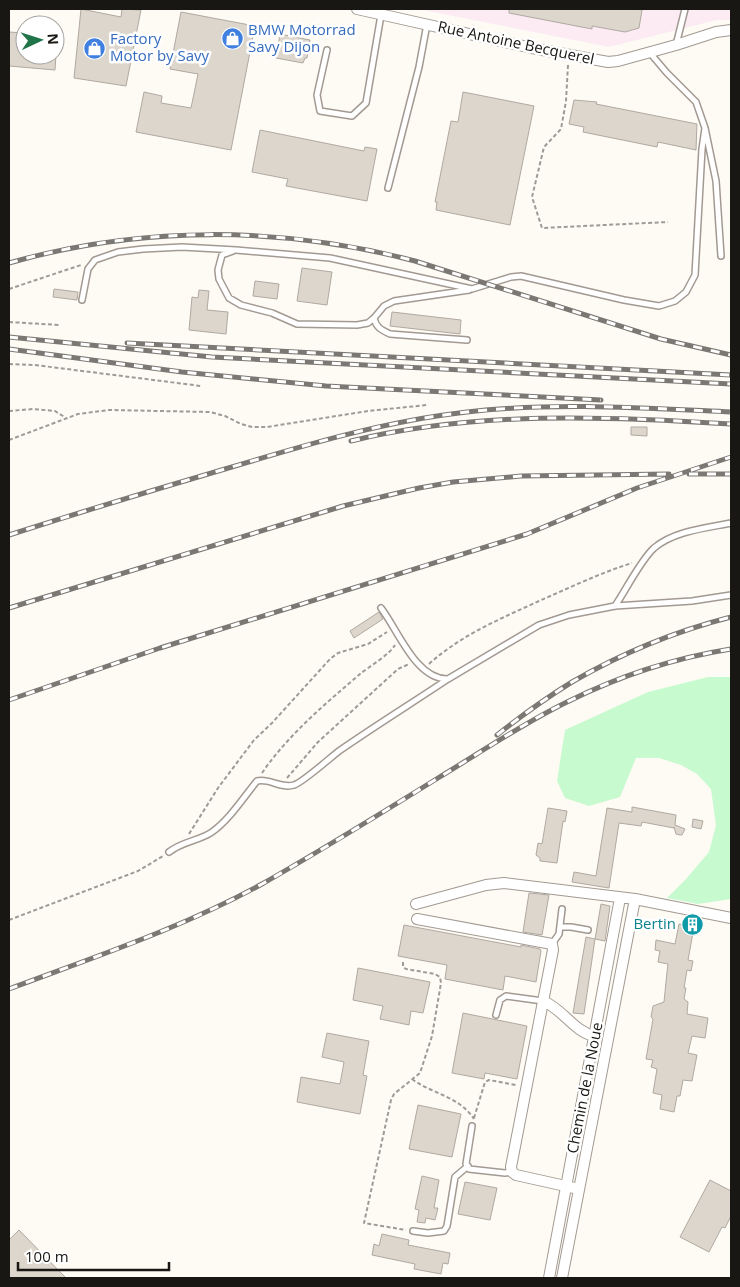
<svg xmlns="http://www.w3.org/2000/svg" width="740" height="1287" viewBox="0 0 740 1287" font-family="'Open Sans',sans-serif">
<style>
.commercial{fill:#fdebf4}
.green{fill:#c8facf}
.building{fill:#ddd6cd;stroke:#b0a9a1}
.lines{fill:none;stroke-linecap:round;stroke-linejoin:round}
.service-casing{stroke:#a29a92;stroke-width:8}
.minor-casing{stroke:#a29a92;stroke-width:12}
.path{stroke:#9e9b96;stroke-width:2;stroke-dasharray:4 2.5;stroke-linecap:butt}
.service{stroke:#fff;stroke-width:5}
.minor{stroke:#fff;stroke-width:10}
.rail-casing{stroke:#7b7874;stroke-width:5}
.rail{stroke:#fff;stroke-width:3;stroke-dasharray:9;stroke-linecap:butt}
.labels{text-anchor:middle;stroke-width:5;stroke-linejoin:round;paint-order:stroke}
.shop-label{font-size:15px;fill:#366cbe;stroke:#fff;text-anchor:start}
.street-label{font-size:15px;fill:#191714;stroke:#fff}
.culture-label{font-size:15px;fill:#0d838f;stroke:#fff;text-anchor:end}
</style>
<rect width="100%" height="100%" fill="#fefaf4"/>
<path class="commercial" d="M418 9H731V20H717L609 47Z"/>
<path class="green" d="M708 677H731V899L698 904 667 898 686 879 709 852 716 825 711 789 697 774 681 765 659 758H636L620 797 589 806 565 798 557 781 565 730 648 692Z"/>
<path class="building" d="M81 9 121 17 122 9 141 10 126 86 74 78Z
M509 9H636L642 10 639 28 625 32 592 26V29L509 13Z
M181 12 255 26 231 150 136 132 144 92 162 96 161 103 191 108 198 74 170 69Z
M9 32 25 33V55H56L55 70 9 66Z
M280 34 310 40 307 58H305L303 63 276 58Z
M463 92 534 106 510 225 436 210 437 202H435L451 121 458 122Z
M574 100 597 102 596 104 697 124 696 150 658 142 657 147 583 132 584 127 569 124Z
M260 130 364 151 365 147 377 149 367 201 286 186 288 179 252 172Z
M302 268 332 272 327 305 297 301Z
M255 281 279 284 277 299 253 296Z
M54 289 78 292 77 300 53 297Z
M199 290 209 291 207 310 228 312 226 334 189 330 192 297 198 298Z
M392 312 461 320 460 334 390 326Z
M631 427H647V436L631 435Z
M379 612 383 619 354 638 350 631Z
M632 807 676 815 675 825 685 829 682 835H680L676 834 674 827V828L642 822 641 826 619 823 609 888 572 882 574 872 596 876 607 808 632 812Z
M548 808 567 811 565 822 563 821 557 863 540 861V858L536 855 538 843 542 844Z
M693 819 703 821 701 829 692 827Z
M529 893 549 895 542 935 523 932Z
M601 904 610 906 605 941 595 939 584 1014 573 1013 586 937 595 939Z
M679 924 694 927 688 960 693 961 691 971 687 970 684 988H686L684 999 688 1002 687 1014 708 1018 705 1038 692 1036 688 1053 697 1055 692 1081 683 1080 680 1096H677L674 1112 660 1109 662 1095 653 1093 657 1069 651 1067 653 1060 646 1059 653 1019 651 1017 653 1006 664 1002 667 972 668 964 658 962 660 951 655 950 656 940 675 944Z
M404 925 521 947V945L540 949 541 951 536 982 505 976 503 990 445 979 447 965 398 956Z
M358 968 430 982 423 1013 411 1011 409 1025 380 1019 383 1006 353 1000Z
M463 1013 527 1026 517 1079 485 1073 484 1079 452 1073Z
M327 1033 369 1041 363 1075 367 1076 360 1114 297 1102 301 1077 340 1084 344 1062 322 1057Z
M418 1105 461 1114 452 1157 409 1149Z
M422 1176 439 1180 434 1208H438L435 1220 426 1218 425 1223 417 1222 419 1210 415 1209Z
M710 1180 731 1191V1216L725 1228 722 1227 709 1252 680 1237Z
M465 1182 497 1188 490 1220 458 1214Z
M19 1230 66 1278H9V1240Z
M382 1234 409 1240 408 1245 450 1253 448 1264 443 1263 441 1274 414 1269 415 1264 372 1255 374 1244 379 1246Z"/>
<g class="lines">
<defs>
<path id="service" d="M676 45 685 9
M327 50 317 95 320 111 352 116 366 103 382 9
M650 53 667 73 696 102 705 128 716 181 721 256
M388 188 419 67 427 24
M233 251 222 255 218 270 219 279 229 298 241 305 272 313 297 324 357 325 368 323 374 318 384 306 394 301 469 290
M82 300 88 269 95 260 118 252 143 249 182 247 236 250 330 258 472 289 511 277 521 276 624 300 659 306 675 301 686 292 695 275 702 149 705 128
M374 318C376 328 382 330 390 334L467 340
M615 606C626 590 640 561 654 548 674 531 706 528 731 523
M381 608C398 630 416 680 448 679L539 625 569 615 615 606 692 601 731 595
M169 852C183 841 199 841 212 832 230 819 243 798 257 781 270 778 280 789 294 785 302 783 330 758 339 751 375 726 412 703 448 679
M560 927H571L588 930
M552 944 559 934 562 909
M496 1015 500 1000 506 996 543 1001
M472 1126 466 1164 469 1169 505 1173 512 1172
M413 1231 428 1233 444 1231 447 1226 455 1177 468 1166"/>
<path id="minor" d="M357 9 532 48 608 62 618 61 676 45 716 32 731 30
M416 904 486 885 504 883 635 899 731 918
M417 919 552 944 553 950 511 1167 512 1172 516 1175 579 1189
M543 1001C563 1009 573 1031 594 1036
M549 1278 620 898
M562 1278 635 899"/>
</defs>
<use href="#service" class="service-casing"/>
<use href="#minor" class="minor-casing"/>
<path class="path" d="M568 65 566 101 561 129 544 147 532 197 542 228 668 222
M9 289 81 265
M9 322 60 325
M9 364 35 365 201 386
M9 411 33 409 55 411 66 418
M9 440 78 414 109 410 210 412 225 416 241 424 252 427H267L368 411 427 405
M429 664C461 635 500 619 539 601 569 588 600 573 632 563
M262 773C288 735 325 704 360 674 370 666 389 655 395 645
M287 778 318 742 398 669 409 664
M189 834 218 788 254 740 272 723 330 659 338 653 368 644 387 632
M9 920 138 871 163 856
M403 962V967L406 969 435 974 440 977 441 983 432 1036 420 1073 394 1094 391 1100 364 1223 406 1230
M412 1079C432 1094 459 1096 474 1119
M474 1118 485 1082 489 1080 516 1085"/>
<use href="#service" class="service"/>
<use href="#minor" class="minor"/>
<defs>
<path id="rail" d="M9 263C142 225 282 226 415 261L661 339 731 355
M9 337 212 357 731 384
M127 343 731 375
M9 349 182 372 326 386 601 400
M351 441C475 411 605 416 731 424
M689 474H731
M9 535C81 512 153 490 225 469 305 445 385 421 467 412 555 402 643 408 731 412
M9 608 343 506 419 488 453 482 521 476 669 474
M9 700 160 648 527 534 637 488 731 457
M497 735C521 716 546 698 572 682 622 653 676 631 731 617
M9 989C94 957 182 928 262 884 322 850 380 814 438 778 481 752 522 724 567 702 619 676 674 658 731 649"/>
</defs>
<use href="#rail" class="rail-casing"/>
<use href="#rail" class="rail"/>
</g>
<defs>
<symbol id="shop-disc" viewBox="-11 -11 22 22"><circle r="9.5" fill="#3f7fe0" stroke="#fff"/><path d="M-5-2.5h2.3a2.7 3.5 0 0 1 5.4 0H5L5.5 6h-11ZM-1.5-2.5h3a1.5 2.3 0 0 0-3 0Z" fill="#fff"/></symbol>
<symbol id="building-disc" viewBox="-11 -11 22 22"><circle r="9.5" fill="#0f9aa8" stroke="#fff"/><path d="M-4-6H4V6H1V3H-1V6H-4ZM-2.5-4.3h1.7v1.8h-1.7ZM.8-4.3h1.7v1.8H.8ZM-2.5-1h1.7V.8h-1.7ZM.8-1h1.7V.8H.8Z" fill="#fff"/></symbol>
</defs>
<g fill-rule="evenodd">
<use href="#shop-disc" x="220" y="26" width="25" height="25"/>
<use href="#shop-disc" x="82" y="36" width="25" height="25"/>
<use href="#building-disc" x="680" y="912" width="25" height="25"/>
</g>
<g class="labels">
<g class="shop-label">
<text x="248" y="35">BMW Motorrad<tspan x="248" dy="17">Savy Dijon</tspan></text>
<text x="110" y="44">Factory<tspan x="110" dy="17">Motor by Savy</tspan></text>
</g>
<g class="street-label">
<text transform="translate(516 43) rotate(12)" y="5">Rue Antoine Becquerel</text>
<text transform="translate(585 1088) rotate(-79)" y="5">Chemin de la Noue</text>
</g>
<g class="culture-label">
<text x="676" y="929">Bertin</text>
</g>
</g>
<rect width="740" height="1287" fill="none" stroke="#191714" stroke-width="20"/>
<g transform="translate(40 40) rotate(86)"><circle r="24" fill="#ffffff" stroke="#a3a2a1"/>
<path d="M0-4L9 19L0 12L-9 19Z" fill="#1f7548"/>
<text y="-8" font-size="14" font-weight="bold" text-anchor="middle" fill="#191714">N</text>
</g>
<path d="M18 1262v8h151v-8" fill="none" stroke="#191714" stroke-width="2.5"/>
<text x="25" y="1262" font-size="15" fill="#191714" stroke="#ffffff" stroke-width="4" paint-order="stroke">100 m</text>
</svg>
